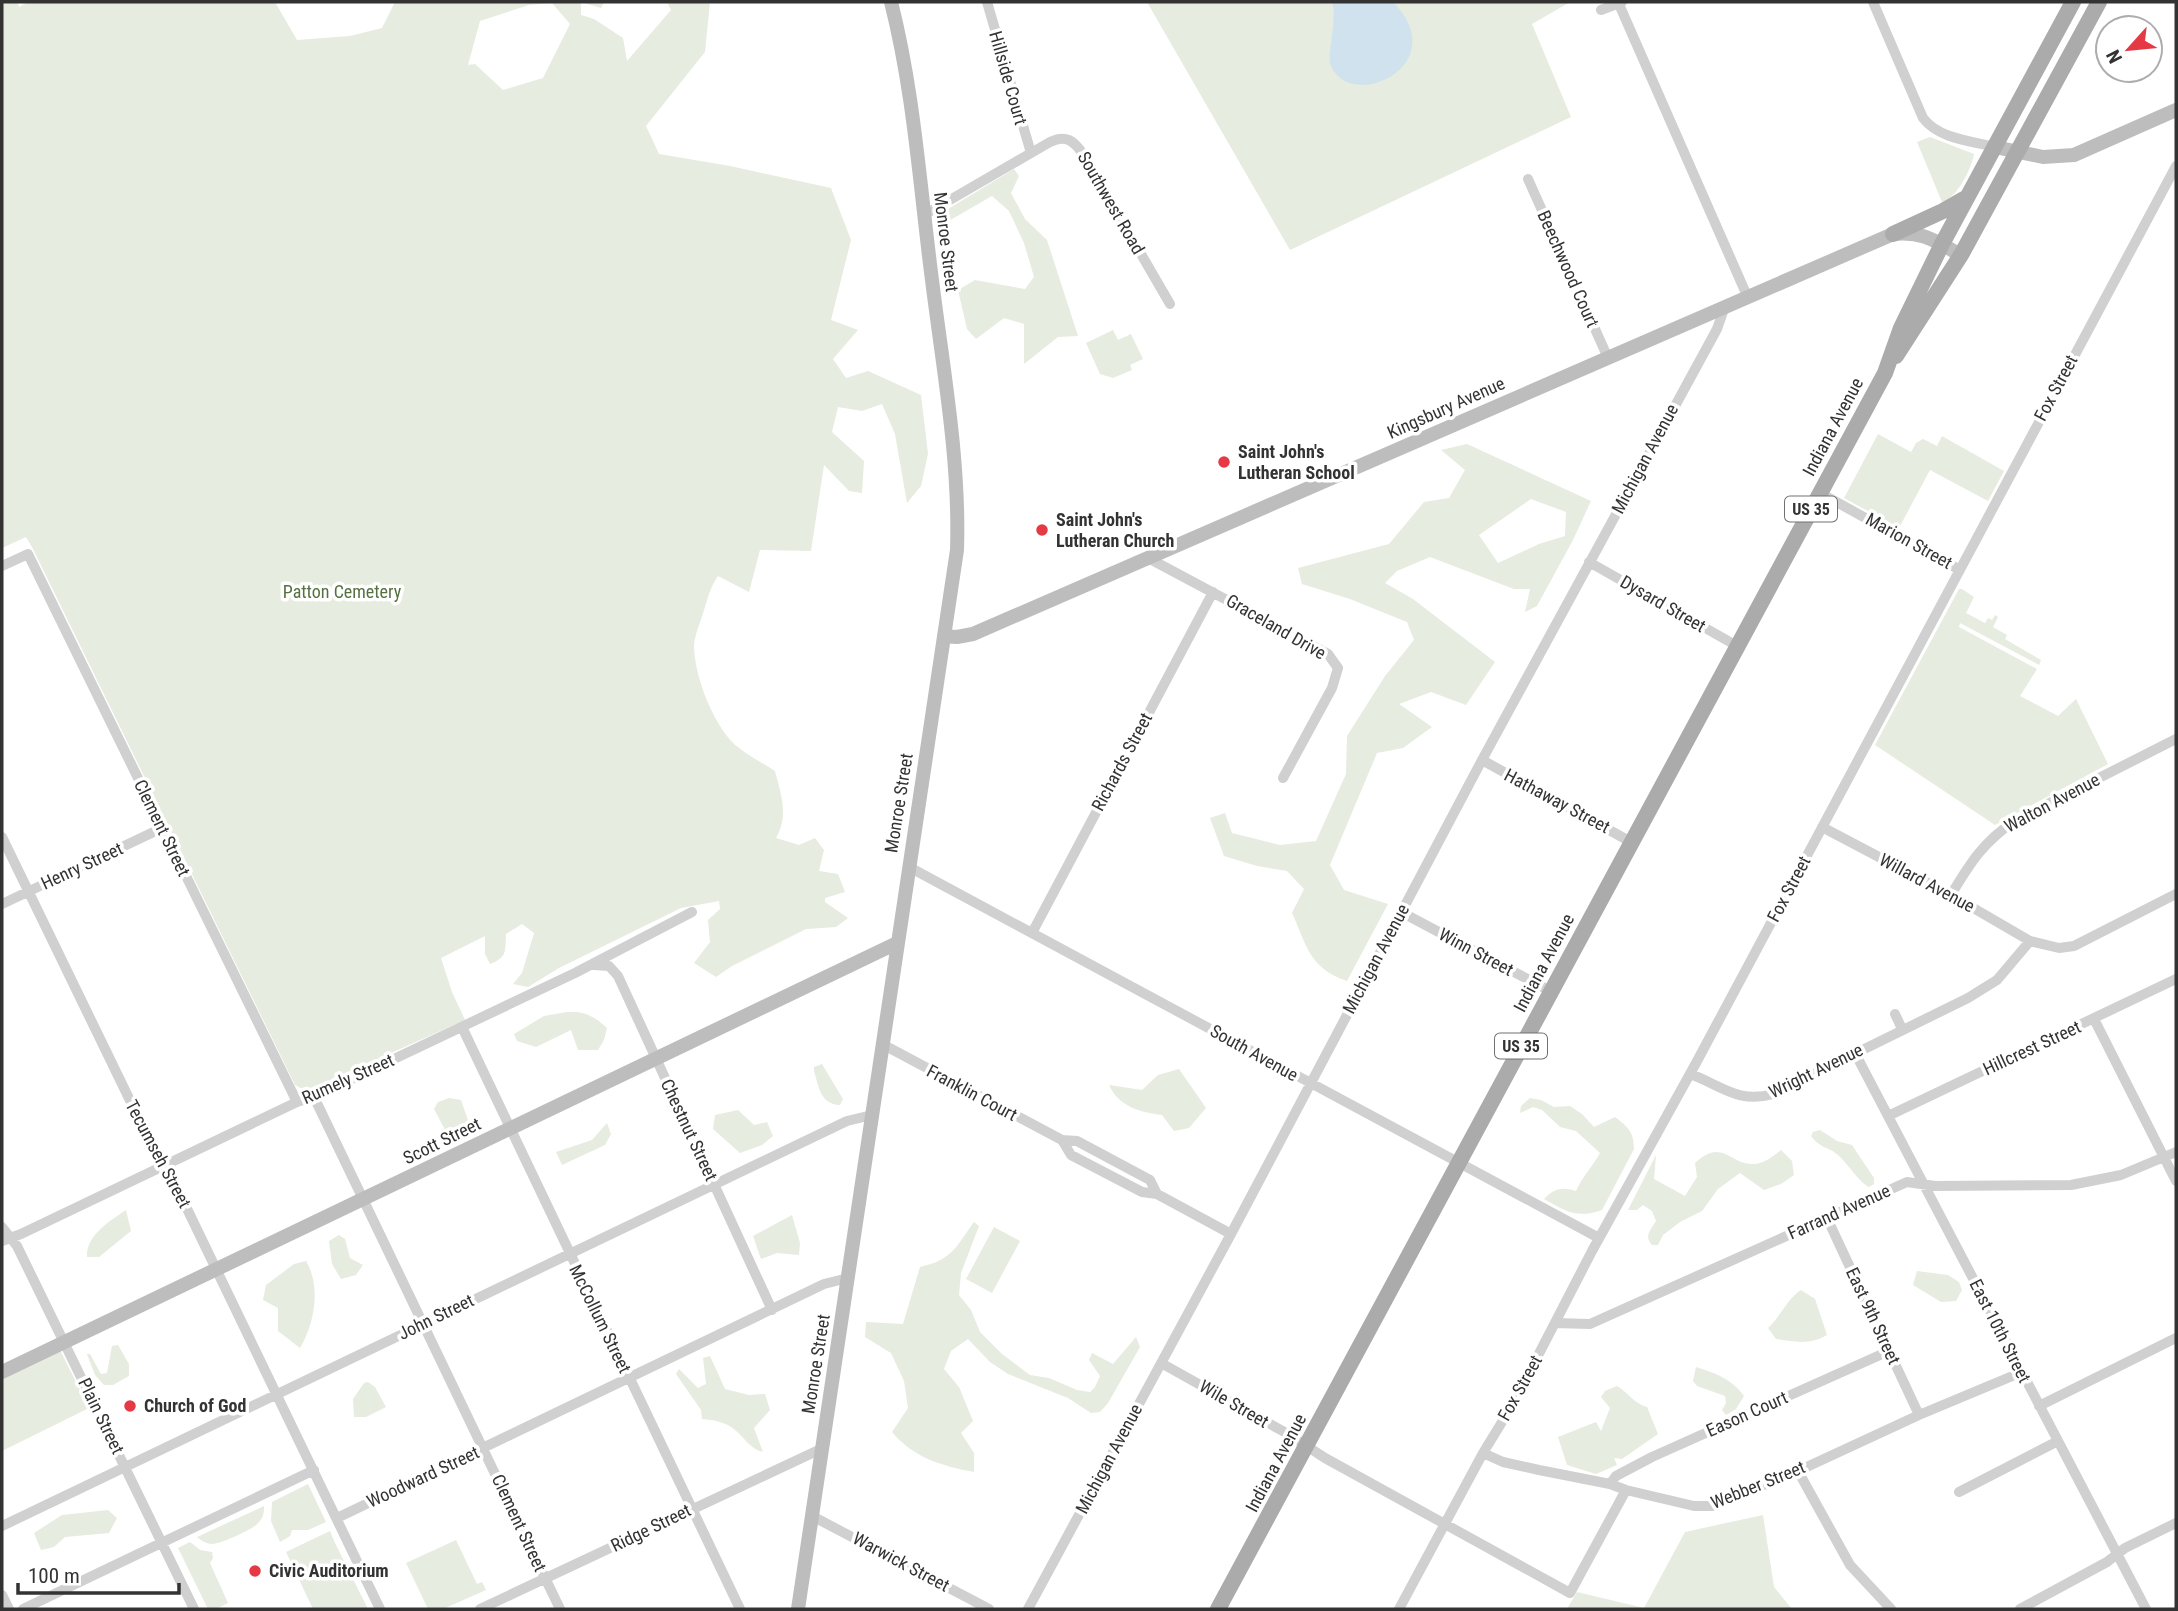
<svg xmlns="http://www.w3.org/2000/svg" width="2178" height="1611" viewBox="0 0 2178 1611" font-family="'Roboto Condensed',sans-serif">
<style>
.green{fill:#e6ecdf;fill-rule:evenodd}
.water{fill:#cfe2ee}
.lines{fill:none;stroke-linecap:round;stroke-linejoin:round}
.street{stroke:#d0d0d0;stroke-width:10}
.secondary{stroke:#bdbdbd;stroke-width:14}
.primary{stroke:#ababab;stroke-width:16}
.poi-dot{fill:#e63946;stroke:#fff;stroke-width:2.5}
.labels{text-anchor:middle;stroke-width:7;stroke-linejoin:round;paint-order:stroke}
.shield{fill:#fff;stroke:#707070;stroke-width:2}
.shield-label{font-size:16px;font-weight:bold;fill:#333}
.street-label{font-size:18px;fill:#333;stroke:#fff}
.poi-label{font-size:18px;font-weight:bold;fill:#333;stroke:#fff;text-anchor:start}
.park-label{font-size:18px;fill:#56703f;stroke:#fff}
</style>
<rect width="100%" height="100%" fill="#fff"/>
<path class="green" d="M2 2H18L19 7 28 2H275L297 40 350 36 382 28 395 2H604L601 8 581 2V15L594 19 623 38 627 61 671 10 667 2H710L705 52 646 126 659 154 730 166 831 188 851 240 831 320 858 330 833 359 846 378 868 371 921 395 928 454 921 486 907 503 895 434 882 404 862 411 838 407 832 432 864 461 862 493 849 491 824 465 811 551 760 550 749 592 718 576C710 587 708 598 704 610 701 621 694 636 694 647 695 676 710 714 727 736 738 751 760 761 775 771 781 795 789 815 776 838L799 845 815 838 824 850 819 871 838 874 845 892 825 898V902L848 918 836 927 806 929 732 966 716 977 694 963 710 942 708 920 720 909 719 901 681 908 559 968 528 987 513 984 522 973 534 933 522 924 506 934C505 951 508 957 490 964L485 954V936L441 958 452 992 465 1020 306 1091 295 1085 32 547 26 537 2 548ZM552 3 570 24 543 78 503 90 475 64 468 65 480 21 529 5Z
M1147 2H1570L1532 24 1571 117 1290 250Z
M1930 137 1974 154C1971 169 1958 197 1942 202L1917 142Z
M1014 169 1019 176 1011 193 1025 219 1047 240 1078 336 1058 337 1024 364V324L1004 318 976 339 967 329 958 290 975 280 1025 289 1034 277 1024 243 1009 211 992 196 947 222 943 212Z
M1113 330 1118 340 1131 334 1143 359 1130 365 1132 370 1113 378 1100 374 1086 343Z
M1878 434 1911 452 1916 443 1923 439 1937 446 1942 436 2004 471 1988 501 1930 470 1899 528 1844 498Z
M1467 444 1591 501 1573 540 1537 606 1525 612 1530 589H1514L1430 557 1397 571 1385 583 1413 599 1495 662 1466 705 1431 692 1399 704 1432 727 1403 748 1377 753 1330 865 1344 890 1388 904 1347 981C1309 968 1307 946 1292 913L1304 889 1287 871 1257 866 1224 856 1210 818 1225 813 1232 833 1280 845 1316 841 1346 774 1347 736 1385 676 1414 640 1407 622 1350 599 1302 584 1298 568 1389 544 1424 502 1449 498 1465 470 1441 450ZM1531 499 1566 512 1565 536 1539 544 1498 563 1479 535Z
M1959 589H1962L1974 597 1966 613 1985 623 1988 618 1992 620 1995 615 1998 617 1993 627 2007 635 2005 639 2041 660 2039 665 1960 623 1959 627 2037 669 2020 696 2058 716 2076 699 2108 764 1995 825 1875 745Z
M567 1012C585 1011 594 1016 607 1028L604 1040 598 1050H578L571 1030 536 1047 517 1041 514 1034 544 1016Z
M822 1064 843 1099 840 1105C820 1104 819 1087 814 1071V1067Z
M1179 1069 1206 1108 1189 1128 1174 1131 1162 1115C1140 1112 1119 1107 1109 1085L1142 1090 1158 1075Z
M449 1098 461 1100 470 1126 467 1136 457 1141 450 1139 434 1109 438 1102Z
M1530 1098 1541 1100 1554 1107 1570 1106 1582 1114 1594 1127 1615 1117C1628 1127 1634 1132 1634 1149L1602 1210C1577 1219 1565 1211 1544 1199 1555 1188 1562 1187 1576 1191 1582 1177 1593 1166 1600 1153L1576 1131 1560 1127 1542 1110 1533 1107 1520 1113 1521 1106Z
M738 1110 754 1125 767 1122 773 1136 762 1145 740 1153 713 1129 715 1115Z
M607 1123 611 1134 605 1145 562 1165 556 1152 592 1140Z
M1820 1130 1837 1141 1852 1145 1874 1178V1184L1869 1187C1860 1183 1847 1163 1838 1155 1828 1146 1822 1150 1811 1136L1813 1132Z
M1781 1150 1792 1161 1794 1175 1781 1184 1764 1190 1740 1173 1718 1189 1702 1211 1680 1222 1663 1235 1658 1245H1652C1644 1236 1650 1231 1656 1221L1652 1211 1643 1205 1637 1210H1628L1656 1155 1654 1179 1685 1196 1697 1177 1695 1163C1722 1138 1729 1163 1751 1164 1763 1165 1772 1157 1781 1150Z
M126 1210 131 1231 99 1257H87C86 1235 110 1221 126 1210Z
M792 1215 800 1243 799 1255 777 1253 761 1259 753 1236Z
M974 1222 979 1226 961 1273 959 1295 971 1310 980 1332 1002 1354 1030 1375 1049 1378 1077 1390 1090 1392 1095 1387 1100 1376 1089 1360 1092 1353 1113 1364 1136 1337 1140 1347 1108 1403 1100 1412 1091 1413 1068 1398 1008 1374 990 1362 968 1339 951 1351 944 1369 959 1387 973 1421 961 1433 974 1453V1472C942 1466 914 1458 892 1432L908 1408 904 1381 891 1353 865 1337 866 1322 903 1324 920 1267C952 1260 956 1247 974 1222Z
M994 1227 1020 1241 992 1293 966 1279Z
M339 1235 345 1239 350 1258 363 1265 356 1275 341 1279 332 1264 329 1241Z
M306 1261C321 1286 315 1323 300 1348L278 1331V1308L263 1300 266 1285 294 1264Z
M1917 1271 1948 1275 1959 1282 1962 1290 1956 1301 1941 1302 1913 1285Z
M1801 1290 1815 1299 1827 1335C1810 1345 1795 1342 1776 1339L1768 1328C1781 1316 1787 1299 1801 1290Z
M118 1345 129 1364V1376L113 1385H104L95 1375 87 1354H90L101 1374 107 1373 112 1346Z
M59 1348 89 1408 2 1451V1376Z
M710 1356 725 1389 749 1395 765 1394 770 1410 754 1428 763 1452C750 1449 745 1438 735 1430 726 1422 714 1420 702 1419L701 1410 676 1374 679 1369 698 1388 706 1384 703 1358Z
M1696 1367C1715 1373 1732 1379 1744 1396L1736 1409 1726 1415 1722 1410 1726 1403 1725 1396 1697 1386 1693 1381Z
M368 1382 375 1387 386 1407 366 1417H354L353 1399 364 1383Z
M1617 1386C1629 1393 1633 1403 1647 1407L1658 1434 1622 1459 1614 1458 1617 1465 1596 1474 1567 1465 1558 1437 1596 1422 1601 1431 1610 1408 1601 1397 1605 1391Z
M308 1484 326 1522 308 1530H292L290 1536 280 1542 271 1521 272 1502Z
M264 1506C264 1512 264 1517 259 1522 254 1529 222 1543 213 1544 206 1544 202 1541 197 1537Z
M108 1510 117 1518 109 1533 65 1537 54 1547 41 1550 34 1533 62 1515Z
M1763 1515 1774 1587 1792 1609H1567L1577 1592 1644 1608 1685 1532Z
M330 1531 334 1541 368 1609H313L286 1552Z
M456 1540 477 1584 482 1582 486 1590 443 1609H428L406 1563Z
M190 1542 200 1550 212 1552 213 1558 210 1563 228 1603 216 1609H208L178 1548Z"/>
<path class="water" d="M1332 2H1393C1455 65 1351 113 1331 66 1326 55 1338 20 1332 2Z"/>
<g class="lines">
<path class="street" d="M987 2 1031 153
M1618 2 1748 298
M1873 2 1923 118C1939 139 1971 141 1995 147
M1601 10 1622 2
M1528 179 1608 358
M924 215 1050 142C1066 134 1074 141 1083 154L1170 304
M1820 493 1960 570
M1150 559 1328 654 1338 668 1332 688 1283 778
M1589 562 1737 646
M2 566 28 554 297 1102
M1482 760 1631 842
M1822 827 1951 895 2030 941
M2 837 157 1156 170 1174 191 1217 380 1609
M909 867 1599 1238
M1951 895C1970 863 1984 841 2016 820L2176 739
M2 904 162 828
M1401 912 1550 991
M1032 933 1213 592
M594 965 609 966 618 976 772 1310
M1895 1014 1902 1029
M2094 1019 2176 1181
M462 1027 740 1609
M882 1044 1062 1140 1077 1141 1150 1180 1157 1194
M1855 1053 2146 1609
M1690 1074C1721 1085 1738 1104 1773 1094L1968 998 1997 980 2030 941 2059 948 2074 946 2176 894
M314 1097 560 1609
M1888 1116 2176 979
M1062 1140 1071 1155 1142 1192 1157 1194 1231 1234
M1827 1218 1919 1415
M2 1227 17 1246 194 1609
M2 1241 21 1234 297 1102 314 1097 575 973 692 912
M1555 1323 1590 1324 1907 1182 1935 1186 2071 1185 2121 1175 2176 1152
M1161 1363 1288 1434 1325 1458 1570 1593 1626 1490
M2039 1406 2176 1338
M1483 1453 1503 1462 1539 1470 1610 1484 1626 1490 1694 1506H1712L1798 1471 1919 1415 2022 1372
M1798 1471 1850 1565 1891 1609
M1610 1484 1616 1476 1652 1457 1889 1351
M1959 1492 2058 1441
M812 1516 989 1609
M337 1518 824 1284 848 1278
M2 1526 847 1121 872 1115
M2 1595 9 1609
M23 1609 314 1470
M480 1609 823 1448
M1028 1609 1231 1234 1482 760 1717 329 1724 309
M1399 1609 1483 1453 1513 1404 1592 1251 1696 1063 2176 166
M2020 1609 2107 1562 2125 1548 2176 1523"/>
<path class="secondary" d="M1995 147 2043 157 2074 155 2176 110
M944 636 957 637 973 634 1893 234C1924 231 1935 241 1961 255
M2 1372 897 943
M798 1609 957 550C960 460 943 369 932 280 920 188 914 92 891 2"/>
<path class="primary" d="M1893 234 1943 211 1964 199
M1896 356 1961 255 2099 2
M1218 1609 1885 373 1901 328 1942 244 2073 2"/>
</g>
<g class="poi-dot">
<circle cx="1224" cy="462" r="7"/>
<circle cx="1042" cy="530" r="7"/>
<circle cx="130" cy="1406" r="7"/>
<circle cx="255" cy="1571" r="7"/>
</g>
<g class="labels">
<g class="shield">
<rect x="1785" y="496.5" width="52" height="25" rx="5"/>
<rect x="1495" y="1033.5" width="52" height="25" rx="5"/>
</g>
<g class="shield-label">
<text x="1811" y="515">US 35</text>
<text x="1521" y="1052">US 35</text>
</g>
<g class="street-label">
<text transform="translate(1008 78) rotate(74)" y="6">Hillside Court</text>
<text transform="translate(1111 203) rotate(60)" y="6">Southwest Road</text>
<text transform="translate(946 242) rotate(83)" y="6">Monroe Street</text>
<text transform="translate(1568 269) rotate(66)" y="6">Beechwood Court</text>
<text transform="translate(2056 388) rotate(-62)" y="6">Fox Street</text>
<text transform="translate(1446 408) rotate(-24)" y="6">Kingsbury Avenue</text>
<text transform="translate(1833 427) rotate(-62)" y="6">Indiana Avenue</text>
<text transform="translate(1645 459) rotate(-62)" y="6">Michigan Avenue</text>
<text transform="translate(1909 541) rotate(29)" y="6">Marion Street</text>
<text transform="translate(1663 604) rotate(30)" y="6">Dysard Street</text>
<text transform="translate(1276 627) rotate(30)" y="6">Graceland Drive</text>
<text transform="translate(1122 762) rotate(-62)" y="6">Richards Street</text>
<text transform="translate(1557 801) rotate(28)" y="6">Hathaway Street</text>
<text transform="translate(899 803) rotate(-81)" y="6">Monroe Street</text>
<text transform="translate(2052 803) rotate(-28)" y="6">Walton Avenue</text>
<text transform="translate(162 828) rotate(64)" y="6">Clement Street</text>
<text transform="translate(82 866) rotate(-25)" y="6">Henry Street</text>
<text transform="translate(1927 883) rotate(28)" y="6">Willard Avenue</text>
<text transform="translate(1789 889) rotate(-62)" y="6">Fox Street</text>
<text transform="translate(1476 952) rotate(28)" y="6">Winn Street</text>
<text transform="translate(1376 959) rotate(-62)" y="6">Michigan Avenue</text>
<text transform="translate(1544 963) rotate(-62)" y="6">Indiana Avenue</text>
<text transform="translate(2032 1048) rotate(-25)" y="6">Hillcrest Street</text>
<text transform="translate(1254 1053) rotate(29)" y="6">South Avenue</text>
<text transform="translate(1816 1071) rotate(-26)" y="6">Wright Avenue</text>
<text transform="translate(348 1079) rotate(-24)" y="6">Rumely Street</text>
<text transform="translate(972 1093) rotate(28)" y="6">Franklin Court</text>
<text transform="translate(689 1130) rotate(65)" y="6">Chestnut Street</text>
<text transform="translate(442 1141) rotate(-26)" y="6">Scott Street</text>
<text transform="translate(158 1154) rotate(62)" y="6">Tecumseh Street</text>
<text transform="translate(1839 1212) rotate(-24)" y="6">Farrand Avenue</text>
<text transform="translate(1873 1316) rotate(65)" y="6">East 9th Street</text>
<text transform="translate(436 1317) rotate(-26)" y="6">John Street</text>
<text transform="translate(600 1319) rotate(64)" y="6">McCollum Street</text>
<text transform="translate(2000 1331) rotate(63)" y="6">East 10th Street</text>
<text transform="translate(816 1364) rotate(-81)" y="6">Monroe Street</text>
<text transform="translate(1520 1388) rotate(-61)" y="6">Fox Street</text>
<text transform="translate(1234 1404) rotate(30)" y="6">Wile Street</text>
<text transform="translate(1747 1414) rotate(-24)" y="6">Eason Court</text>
<text transform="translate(101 1416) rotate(64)" y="6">Plain Street</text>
<text transform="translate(1109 1459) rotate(-62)" y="6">Michigan Avenue</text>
<text transform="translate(1276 1463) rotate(-62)" y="6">Indiana Avenue</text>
<text transform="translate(423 1477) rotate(-25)" y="6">Woodward Street</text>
<text transform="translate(1758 1485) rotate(-22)" y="6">Webber Street</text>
<text transform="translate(519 1523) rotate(65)" y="6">Clement Street</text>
<text transform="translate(651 1528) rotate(-26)" y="6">Ridge Street</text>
<text transform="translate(901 1562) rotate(28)" y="6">Warwick Street</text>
</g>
<g class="poi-label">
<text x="1238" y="458">Saint John's<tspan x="1238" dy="21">Lutheran School</tspan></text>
<text x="1056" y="526">Saint John's<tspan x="1056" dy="21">Lutheran Church</tspan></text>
<text x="144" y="1412">Church of God</text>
<text x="269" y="1577">Civic Auditorium</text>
</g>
<g class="park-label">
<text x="342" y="598">Patton Cemetery</text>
</g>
</g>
<rect width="2178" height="1611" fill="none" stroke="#333333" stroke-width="7"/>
<g transform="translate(2129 49) rotate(243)"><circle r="33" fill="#ffffff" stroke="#adadad" stroke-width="2"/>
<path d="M0-5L12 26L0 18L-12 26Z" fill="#e63946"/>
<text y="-10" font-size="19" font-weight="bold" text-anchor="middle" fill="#333333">N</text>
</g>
<path d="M18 1583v10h161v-10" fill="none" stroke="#333333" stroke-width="3.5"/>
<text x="28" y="1583" font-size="21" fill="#333333" stroke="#ffffff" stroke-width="5" paint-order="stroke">100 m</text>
</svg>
